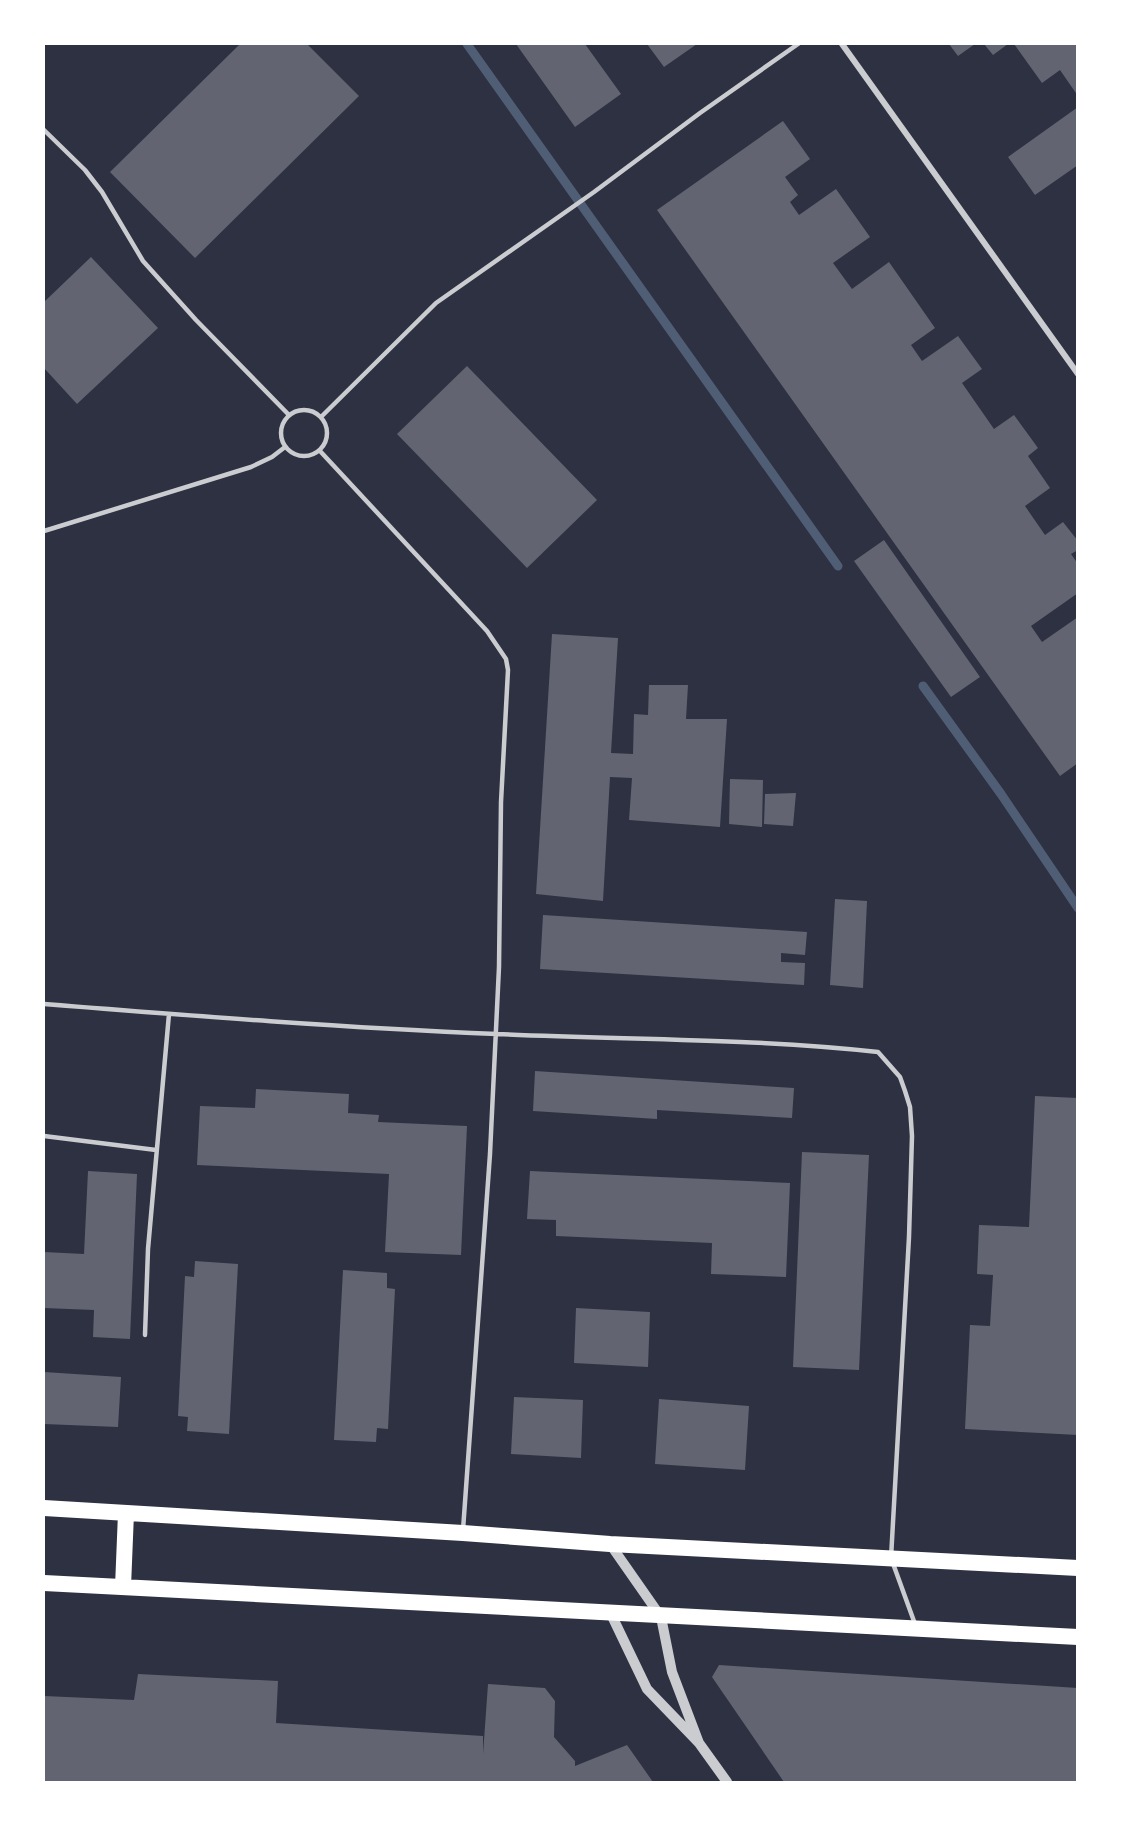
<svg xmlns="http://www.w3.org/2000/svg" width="1121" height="1826" viewBox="0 0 1121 1826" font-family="Overpass,sans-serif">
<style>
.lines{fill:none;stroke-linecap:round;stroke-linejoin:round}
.stream{stroke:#4f5d75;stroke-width:9}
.building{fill:#626471}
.service{stroke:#caccd0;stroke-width:4.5}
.minor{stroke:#caccd0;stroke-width:6}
.tertiary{stroke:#caccd0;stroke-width:10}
.trunk{stroke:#fff;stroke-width:16}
</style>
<rect width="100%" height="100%" fill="#2d3142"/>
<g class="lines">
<path class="stream" d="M467 44 838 566
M923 686 1001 794 1078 908"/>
</g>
<path class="building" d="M240 44H307L359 96 195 258 110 172Z
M516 44H585L621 94 575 127Z
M647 44H697L664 67Z
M949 44H975L958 56Z
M984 44H1008L993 55Z
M1014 44H1078V96L1060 70 1042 83Z
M1078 107V165L1035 195 1008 157Z
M783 121 810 159 785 177 798 195 790 202 799 215 836 189 870 237 833 263 852 289 889 262 935 328 911 345 922 361 958 336 982 369 962 383 994 429 1014 415 1038 448 1028 456 1050 488 1025 506 1045 535 1063 522 1078 541V550L1071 554 1078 564V593L1031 626 1042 642 1078 617V763L1060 776 657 210Z
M91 257 158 328 77 404 44 368V302Z
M467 366 597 500 527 568 397 434Z
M884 540 980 677 951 697 854 561Z
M552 634 618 638 611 753 633 754 634 714 648 715 649 685H688L686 719H727L720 827 629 820 632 778 610 777 603 901 536 894Z
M730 779 763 780 762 827 729 824Z
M796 793 793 826 764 824 765 794Z
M835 899 867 901 863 988 830 985Z
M543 915 807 932 805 955 781 953V962L805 963 804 985 540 969Z
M535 1071 794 1088 792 1118 657 1110V1119L533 1111Z
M256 1089 349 1094 348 1113 379 1115 378 1122 467 1126 461 1255 385 1252 389 1174 197 1165 200 1106 255 1108Z
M1035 1096 1078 1098V1435L965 1429 970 1325 990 1326 993 1275 977 1274 979 1225 1029 1227Z
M802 1152 869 1155 859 1370 793 1367Z
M88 1171 137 1174 130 1339 93 1337 94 1310 44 1308V1252L84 1254Z
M530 1171 790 1183 786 1277 711 1274 712 1243 556 1236V1220L527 1219Z
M195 1261 238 1264 229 1434 187 1431 188 1417 178 1416 185 1276 194 1277Z
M343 1270 387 1273V1288L395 1289 388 1429 377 1428 376 1442 334 1440Z
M576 1308 650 1312 648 1367 574 1363Z
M44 1372 121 1377 118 1427 44 1424Z
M514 1397 583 1400 581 1458 511 1454Z
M659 1399 749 1406 745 1470 655 1464Z
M719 1665 1078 1688V1782H784L712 1677Z
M138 1674 278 1681 276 1723 483 1736V1754L488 1684 545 1688 555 1701 554 1737 575 1761V1766L627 1745 653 1782H44V1696L134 1700Z"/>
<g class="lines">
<path class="service" d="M44 130 85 170 102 192 143 261 196 320 289 415
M281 433a23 23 0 1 1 46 0a23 23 0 1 1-46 0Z
M321 417 436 303 594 192 700 113 798 44
M320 451 487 631 506 659 508 670 501 802 499 967 490 1154 463 1530
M44 531 251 467 272 457 285 447
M44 1004C195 1016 346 1028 497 1034 624 1040 752 1038 878 1052L900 1077 905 1091 910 1107 912 1136 909 1237 891 1558 915 1624
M44 1136 156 1150
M145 1335 148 1249 169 1014"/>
<path class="minor" d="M842 44 1078 374"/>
<path class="tertiary" d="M610 1544 661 1617 672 1672 699 1743
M611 1614 647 1689 699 1743 727 1782"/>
<path class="trunk" d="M44 1508 463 1533 610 1544 1078 1568
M44 1583 1078 1637
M123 1587 126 1513"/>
</g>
<rect width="1121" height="1826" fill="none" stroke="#ffffff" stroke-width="90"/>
</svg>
